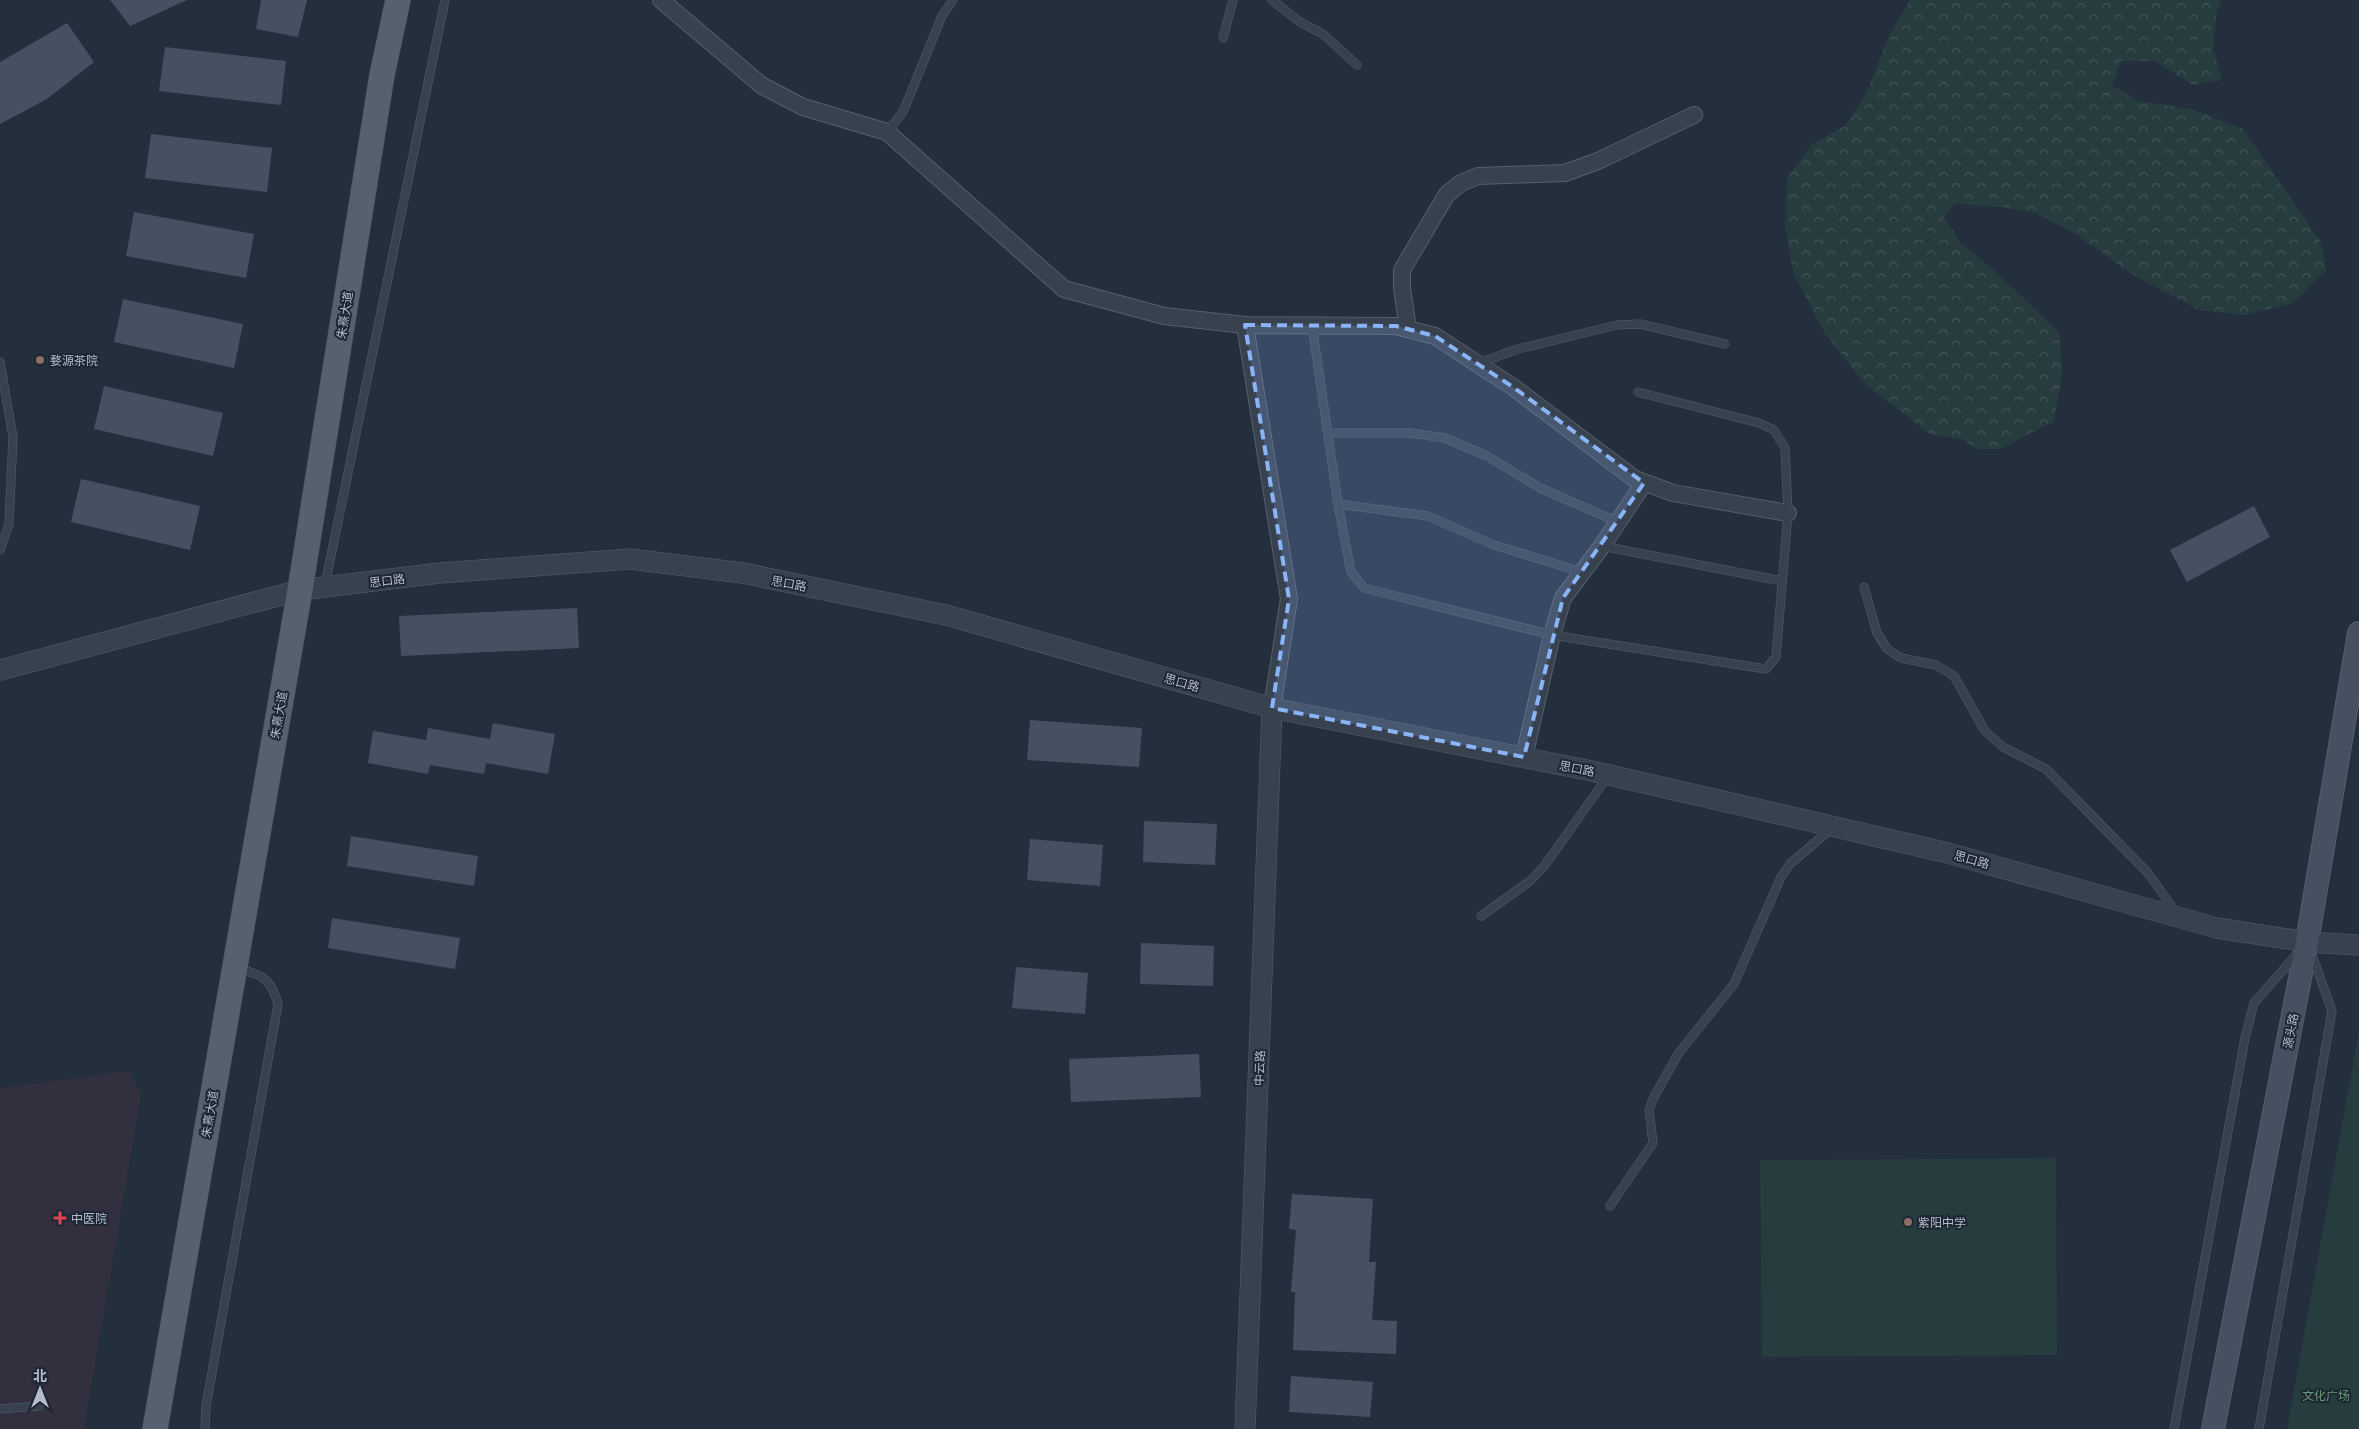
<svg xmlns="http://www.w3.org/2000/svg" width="2359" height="1429" font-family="Commissioner,'Noto Sans SC',sans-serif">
	<defs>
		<pattern id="forest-crowns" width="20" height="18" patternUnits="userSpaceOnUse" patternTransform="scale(1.25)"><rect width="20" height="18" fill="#263c3f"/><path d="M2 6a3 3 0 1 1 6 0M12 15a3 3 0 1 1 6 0" fill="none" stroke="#435659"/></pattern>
	</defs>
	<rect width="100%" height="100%" fill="#242f3e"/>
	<path fill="#32303f" d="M 129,1071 L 141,1095 L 84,1429 L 0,1429 L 0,1088 Z"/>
	<path fill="url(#forest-crowns)" d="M 1910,0 L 2221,0 L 2217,11 L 2213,48 L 2222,80 L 2193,85 L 2155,61 L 2121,61 L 2112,85 L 2138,101 L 2192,109 L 2243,129 L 2321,242 L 2326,270 L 2293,303 L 2244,315 L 2199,310 L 2135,276 L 2074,233 L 2036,213 L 2002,207 L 1955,204 L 1944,217 L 1960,242 L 1998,274 L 2059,332 L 2062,376 L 2054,421 L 2000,449 L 1977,449 L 1962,439 L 1930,434 L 1867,386 L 1825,334 L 1793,272 L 1785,227 L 1787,179 L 1811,145 L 1845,126 L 1867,92 L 1889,35 Z"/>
	<path fill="#263c3f" d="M 2359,1030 L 2359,1429 L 2287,1429 Z
		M 2056,1158 L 2057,1355 L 1762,1357 L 1760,1160 Z"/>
	<path fill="#455162" d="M 110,0 L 187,0 L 130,26 Z
		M 261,0 L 307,0 L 298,37 L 256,29 Z
		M 67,23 L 94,62 L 47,99 L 0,124 L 0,62 Z
		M 165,47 L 286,61 L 281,105 L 159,91 Z
		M 151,134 L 272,148 L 267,192 L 145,178 Z
		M 134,212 L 254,234 L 246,278 L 126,256 Z
		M 123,299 L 243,324 L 234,368 L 114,342 Z
		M 104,386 L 223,413 L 213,456 L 94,429 Z
		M 81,479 L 200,506 L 190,550 L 71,522 Z
		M 2254,506 L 2270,537 L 2187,582 L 2170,550 Z
		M 577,608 L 579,648 L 401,656 L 399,616 Z
		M 1030,720 L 1142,728 L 1139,767 L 1027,760 Z
		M 493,723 L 555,734 L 548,774 L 486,763 L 484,774 L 430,765 L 428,774 L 368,763 L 373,731 L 426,740 L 428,728 L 490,739 Z
		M 1144,821 L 1217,824 L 1215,865 L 1143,862 Z
		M 351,836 L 478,856 L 474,886 L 347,866 Z
		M 1030,839 L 1103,845 L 1100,886 L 1027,880 Z
		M 332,918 L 460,938 L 455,969 L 328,948 Z
		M 1141,943 L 1214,946 L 1213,986 L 1140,984 Z
		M 1016,967 L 1088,973 L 1085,1014 L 1012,1008 Z
		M 1199,1054 L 1201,1097 L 1071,1102 L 1069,1059 Z
		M 1292,1194 L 1373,1199 L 1369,1262 L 1376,1262 L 1372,1320 L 1397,1321 L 1396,1354 L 1293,1350 L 1295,1292 L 1291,1292 L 1296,1230 L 1289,1229 Z
		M 1291,1376 L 1373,1382 L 1370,1417 L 1289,1412 Z"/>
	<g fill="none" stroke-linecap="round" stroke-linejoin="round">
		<g stroke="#565f6c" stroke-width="9">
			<path id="service" d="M 1272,0 L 1300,22 L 1323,34 L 1357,65
				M 1223,38 L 1233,0
				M 887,132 L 903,112 L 942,16 L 953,0
				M 1312,325 L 1338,504 L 1351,572 L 1364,588 L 1552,635 L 1766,669 L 1776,657 L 1788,513 L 1785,448 L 1774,430 L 1759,423 L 1638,392
				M 0,362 L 13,437 L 9,524 L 0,550
				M 1479,363 L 1518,349 L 1617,325 L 1640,324 L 1725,344
				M 1329,433 L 1411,433 L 1445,438 L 1487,456 L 1540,488 L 1618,522
				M 1338,504 L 1428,516 L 1494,545 L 1582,572
				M 1602,546 L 1782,581
				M 325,585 L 445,0
				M 1864,587 L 1877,633 L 1887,649 L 1901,658 L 1936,665 L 1954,676 L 1985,731 L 2003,747 L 2046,769 L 2148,873 L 2175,911
				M 1481,916 L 1530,881 L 1545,865 L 1608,776
				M 1610,1206 L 1653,1143 L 1649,1110 L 1653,1099 L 1678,1054 L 1734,984 L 1781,877 L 1790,864 L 1832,828
				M 0,1409 L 39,1406
				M 205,1429 L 206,1406 L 278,1004 C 271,980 264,975 239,969
				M 2174,1429 L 2245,1038 L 2254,1003 L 2298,953
				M 2259,1429 L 2332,1011 L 2312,955"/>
		</g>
		<g stroke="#565f6c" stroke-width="18">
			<path id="minor" d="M 661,0 L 761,85 L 803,107 L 887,132 L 1064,289 L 1164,316 L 1245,325 L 1289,599 L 1272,708
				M 1245,325 L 1396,326 L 1435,336 L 1513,387 L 1635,479 L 1673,493 L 1788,513
				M 1408,329 L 1402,288 L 1402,270 L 1447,194 L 1461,183 L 1478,176 L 1565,173 L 1598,161 L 1694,115
				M 1524,757 L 1552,635 L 1563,598 L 1602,546 L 1644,483"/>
		</g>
		<g stroke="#565f6c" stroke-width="21">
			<path id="tertiary" d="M 0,670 L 300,590 L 440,573 L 630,559 L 743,573 L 946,615 L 1272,708 L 1592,771 L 1948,853 L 2217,928 L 2307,942 L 2359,945
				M 1245,1429 L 1272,708"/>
		</g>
		<g stroke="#565f6c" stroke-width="24">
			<path id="secondary" d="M 2213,1429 L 2307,942 L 2359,633"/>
		</g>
		<g stroke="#414a57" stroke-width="26">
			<path id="primary" d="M 155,1429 L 300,590 L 382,75 L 398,0"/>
		</g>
		<use href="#service" stroke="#38414e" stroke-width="8"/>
		<use href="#minor" stroke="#38414e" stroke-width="16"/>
		<use href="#tertiary" stroke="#38414e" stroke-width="20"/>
		<use href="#secondary" stroke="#465061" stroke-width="22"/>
		<use href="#primary" stroke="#56606e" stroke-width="25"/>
	</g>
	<path fill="#8ab4f8" fill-opacity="0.2" stroke="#8ab4f8" stroke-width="4" stroke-dasharray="10 6" stroke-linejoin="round" d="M 1245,325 L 1396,326 L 1435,336 L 1513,387 L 1644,483 L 1563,598 L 1524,757 L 1272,708 L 1289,599 Z"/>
	<g fill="#8d6e63" stroke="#1d2633" stroke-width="2">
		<circle cx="40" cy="360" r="5"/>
		<circle cx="1908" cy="1222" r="5"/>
	</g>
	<path fill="#e0444e" stroke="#1d2633" stroke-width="2" d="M57.5 1210.5h5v5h5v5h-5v5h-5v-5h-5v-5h5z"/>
	<g text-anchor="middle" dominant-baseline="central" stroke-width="4" stroke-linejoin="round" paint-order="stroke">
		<g font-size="12" fill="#b4bcc9" stroke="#1d2633">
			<text transform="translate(344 315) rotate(-81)">朱熹大道</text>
			<text transform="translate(387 580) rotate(-7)">思口路</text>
			<text transform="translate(789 583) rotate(11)">思口路</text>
			<text transform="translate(1182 682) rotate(16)">思口路</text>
			<text transform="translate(278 715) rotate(-80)">朱熹大道</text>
			<text transform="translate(1577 768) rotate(11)">思口路</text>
			<text transform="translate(1972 859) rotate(16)">思口路</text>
			<text transform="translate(2290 1031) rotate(-79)">源头路</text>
			<text transform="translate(1259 1068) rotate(-88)">中云路</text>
			<text transform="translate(209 1114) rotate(-80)">朱熹大道</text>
		</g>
		<g font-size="12" fill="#b4bcc9" stroke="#1d2633" text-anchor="start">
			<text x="50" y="360">婺源茶院</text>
			<text x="71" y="1218">中医院</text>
			<text x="1918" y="1222">紫阳中学</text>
		</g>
		<g font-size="12" fill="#6b9a76" stroke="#1d2633">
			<text x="2326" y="1395">文化广场</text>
		</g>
	</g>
	<g transform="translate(40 1389)" stroke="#1d2633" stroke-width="4" paint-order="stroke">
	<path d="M0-4L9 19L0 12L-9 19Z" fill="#b4bcc9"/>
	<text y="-8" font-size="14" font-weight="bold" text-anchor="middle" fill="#b4bcc9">北</text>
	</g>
</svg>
